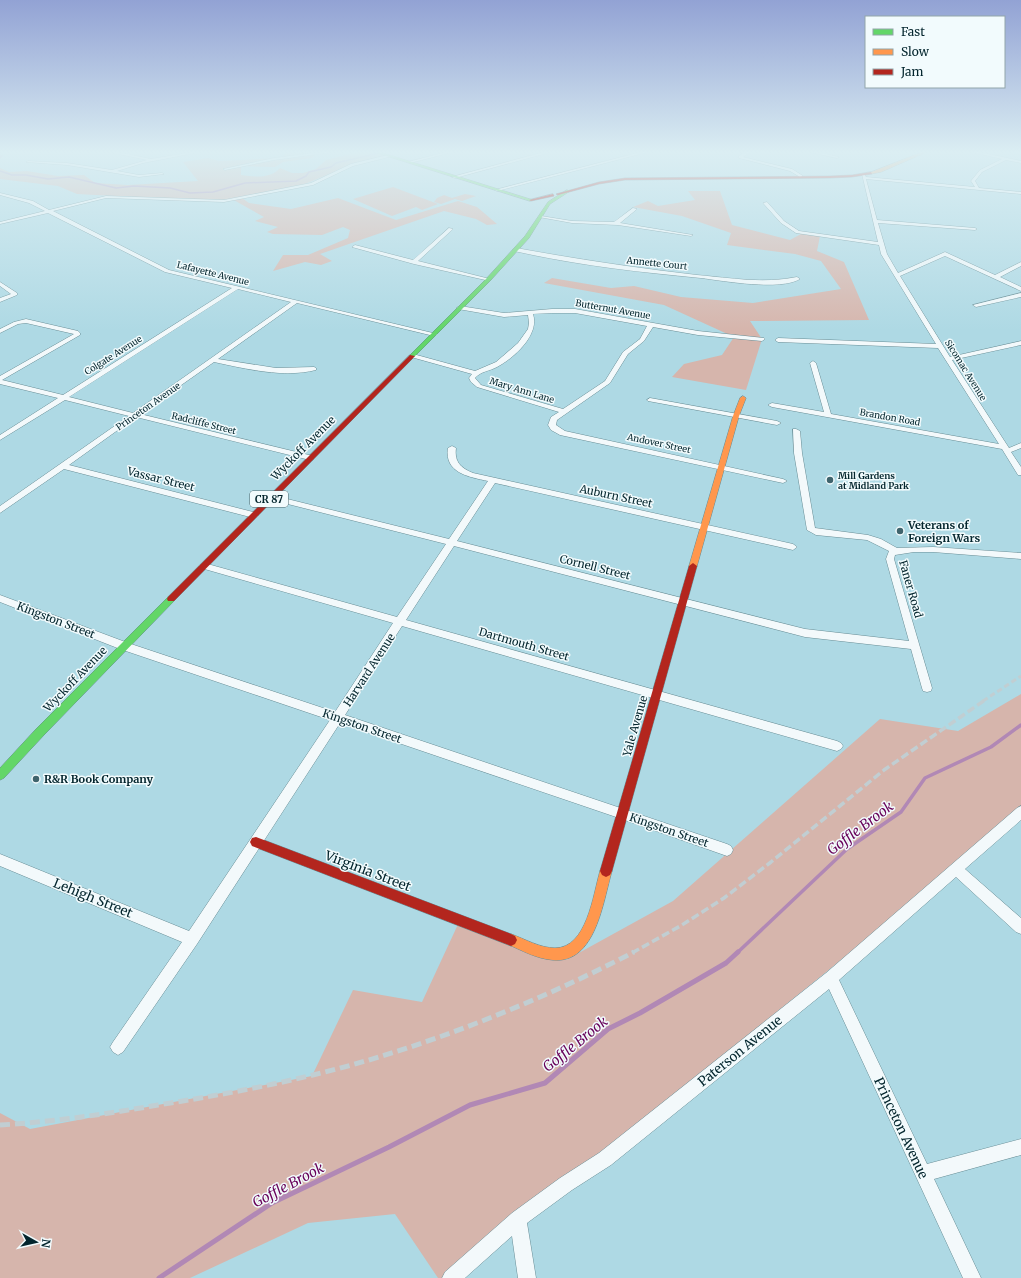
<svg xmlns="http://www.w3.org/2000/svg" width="1021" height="1278" font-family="Merriweather,serif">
	<rect width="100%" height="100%" fill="#aed9e4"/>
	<path fill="#d6b5ac" d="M 284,152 L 301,153 L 318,152 L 312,158 L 283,162 L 275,167 L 241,166 L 241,175 C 255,177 270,179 280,168 L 292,173 L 303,173 L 316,169 L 326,160 L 357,152 L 375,152 L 387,156 L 349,166 L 300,186 L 242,198 L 249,203 L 291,209 L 338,198 L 396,220 L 458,201 L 477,207 L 497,224 L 487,225 L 476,219 L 444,211 L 320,254 L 332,261 L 321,265 L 305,262 L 273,271 L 283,255 L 308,255 L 348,238 L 350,230 L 343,227 L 322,235 L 273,234 L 267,232 L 278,227 L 255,221 L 264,217 L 232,199 L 211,201 L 77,194 L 58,186 L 0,179 L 0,168 L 9,172 L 27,171 L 58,176 L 84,175 L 95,183 L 128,185 L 198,181 L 183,162 L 208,158 L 219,161 L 279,158 L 285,155 Z
		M 393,187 L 438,204 L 422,210 L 416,207 L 392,216 L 353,199 Z
		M 688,191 L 720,191 L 732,225 L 790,240 L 801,234 L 820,236 L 817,251 L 844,262 L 869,320 L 750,321 L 762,339 L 746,390 L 672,377 L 684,364 L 722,355 L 734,337 L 664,305 L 544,283 L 552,278 L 611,288 L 634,286 L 681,297 L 753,303 L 841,289 L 821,261 L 795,254 L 727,245 L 731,233 L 682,216 L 633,207 L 648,201 L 658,206 L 695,200 Z
		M 465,194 L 476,196 L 462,201 L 455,199 L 441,204 L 434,202 L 437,198 L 444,195 L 452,198 Z
		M 1021,694 L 1021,814 L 449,1278 L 438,1278 L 395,1214 L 308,1223 L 190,1278 L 0,1278 L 0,1113 L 30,1129 L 312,1076 L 353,990 L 422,1002 L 460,920 L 566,960 L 673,901 L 880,719 L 958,731 Z"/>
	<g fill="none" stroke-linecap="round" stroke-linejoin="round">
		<path stroke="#b188b5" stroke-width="1.5" d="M 0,156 L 2,156 L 0,158
			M 0,171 L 12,175 L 26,175 L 48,179 L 69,177 L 116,188 L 134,186 L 170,188 L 190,193 L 213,192 L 245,183 L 296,181 L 306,176 L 309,172 L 331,167 L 336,163 L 383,152"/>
		<path stroke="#b188b5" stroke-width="3.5" d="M 737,953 L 847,849 L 901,812 L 925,778 L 991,747 L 1021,725"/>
		<path stroke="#b188b5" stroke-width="5" d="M 159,1278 L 272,1203 L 389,1147 L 470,1105 L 545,1083 L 608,1029 L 640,1013 L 726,963 L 738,952"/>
		<g stroke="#688d95" stroke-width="1">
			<path id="street" d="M 109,152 L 118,152 L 151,159 L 192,152 L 195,153 L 143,163 L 117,171 L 139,175 L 162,173 L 164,174 L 139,177 L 67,165 L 26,162 L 28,161 L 67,163 L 112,170 L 147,160 Z
				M 321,152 L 333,152 L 274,160 L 225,170 L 223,169 L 274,158 Z
				M 446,152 L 453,152 L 410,163 L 408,162 Z
				M 544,152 L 551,152 L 455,178 L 452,177 Z
				M 641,152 L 648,152 L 497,191 L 495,190 Z
				M 745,152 L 750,152 L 743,157 L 792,169 L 803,176 L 800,177 L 790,171 L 739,158 L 739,156 Z
				M 809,152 L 817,152 L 839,157 L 837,158 Z
				M 971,152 L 979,152 L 1021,161 L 1021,163 L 1006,160 L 982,172 L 975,181 L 979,188 L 1021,192 L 1021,194 L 866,179 L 877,220 L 975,228 L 977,229 L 975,230 L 878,223 L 887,254 L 898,273 L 945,252 L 995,275 L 1021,262 L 1021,266 L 1000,277 L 1021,287 L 1021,291 L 945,256 L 900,276 L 950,357 L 1021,341 L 1021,345 L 952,360 L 1009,448 L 1021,443 L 1021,448 L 1011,452 L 1021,467 L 1021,475 L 1018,475 L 1002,449 L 772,407 L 768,405 L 772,403 L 824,412 L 810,363 L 813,361 L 816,363 L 831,414 L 999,444 L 938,348 L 778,342 L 775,340 L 778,338 L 936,344 L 881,254 L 879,245 L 796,233 L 781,223 L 763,203 L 767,202 L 784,221 L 799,231 L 878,242 L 862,174 L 864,174 L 866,177 L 975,187 L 971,181 L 980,170 L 1002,159 Z
				M 388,155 L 389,157 L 353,166 L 313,185 L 224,202 L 106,198 L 53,211 L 169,270 L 437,334 L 434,336 L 297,303 L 218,359 L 276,368 L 314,367 L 316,368 L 316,370 C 283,378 247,369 214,362 L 140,414 L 313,456 L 313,460 L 310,460 L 136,417 L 69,465 L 257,513 L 258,515 L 257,517 L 254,518 L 64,469 L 0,513 L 0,506 L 129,416 L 65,400 L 0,440 L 0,435 L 58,398 L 0,384 L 0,376 L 74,334 L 26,323 L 18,324 L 0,333 L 0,329 L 14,322 L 26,319 L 78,331 L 80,333 L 80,335 L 2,380 L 63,395 L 232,288 L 165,272 L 48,213 L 0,224 L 0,222 L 45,211 L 29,203 L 0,195 L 0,193 L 33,201 L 49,210 L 106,196 L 224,200 L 311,183 L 351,164 ZM 238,289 L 291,302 L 133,413 L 69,397 Z
				M 633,208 L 637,209 L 620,223 L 693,235 L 691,236 L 618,225 L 572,223 L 539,217 L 541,216 L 572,221 L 614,222 Z
				M 449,228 L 453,229 L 418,261 L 490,279 L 490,281 L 414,264 L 352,247 L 355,245 L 413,260 Z
				M 516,248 C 576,259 636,268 697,275 C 732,278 762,284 797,277 L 800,279 C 780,291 724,281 701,278 C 638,272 576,265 514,251 L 513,250 Z
				M 0,282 L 17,293 L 17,295 L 0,302 L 0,298 L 11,294 L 0,286 Z
				M 1021,293 L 1021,297 L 976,307 L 973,305 Z
				M 460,306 L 504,313 L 552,309 L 575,309 L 698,331 L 764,338 L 765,339 L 762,341 L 698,335 L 653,327 L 644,341 L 628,354 L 610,383 L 557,420 L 556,425 L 565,431 L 783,479 L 787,481 L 783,483 L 560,435 L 551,430 L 548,425 L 551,417 L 559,412 L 477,387 L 471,382 L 469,378 L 472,374 L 411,357 L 410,356 L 413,354 L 475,371 L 496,362 L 518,343 L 528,329 L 529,323 L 528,315 L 504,317 L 458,309 L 457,308 ZM 552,313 L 575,313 L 647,326 L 640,339 L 623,352 L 605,381 L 563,409 L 481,385 L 475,378 C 481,371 490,371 497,367 C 514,358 540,335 533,314 Z
				M 650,398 L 777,421 L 781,423 L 777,425 L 648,401 L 647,400 Z
				M 793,429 L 796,429 L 800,431 L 802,453 L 815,528 L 868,535 L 881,539 L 897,548 L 933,547 L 1021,553 L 1021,559 L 933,552 L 914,552 L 895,555 L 894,559 L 932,688 L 931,691 L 927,692 L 923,691 L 922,688 L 911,649 L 805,637 L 454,546 L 406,620 L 837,741 L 841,743 L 843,746 L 841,749 L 837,751 L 402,626 L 345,715 L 727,844 L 731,846 L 733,850 L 731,854 L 727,856 L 622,819 L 340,723 L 197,944 L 123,1052 L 118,1055 L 113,1052 L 110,1047 L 113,1042 L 182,942 L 0,866 L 0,854 L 189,931 L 330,720 L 120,649 L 0,602 L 0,595 L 128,643 L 335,712 L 393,623 L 201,568 L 199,566 L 204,563 L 397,617 L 446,544 L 268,499 L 267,497 L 271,495 L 449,539 L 488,481 C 469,477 444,473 448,448 L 452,446 L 456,448 C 454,462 461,468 473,473 L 793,544 L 797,547 L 793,550 L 495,483 L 457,541 L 805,629 L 909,641 L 886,559 L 889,551 L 867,540 L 816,535 L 807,530 L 794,453 Z
				M 1021,806 L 1021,820 L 965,869 L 1021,918 L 1021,934 L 1016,932 L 956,877 L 839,980 L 927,1164 L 1021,1139 L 1021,1155 L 934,1179 L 981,1278 L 963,1278 L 829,989 L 611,1165 L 572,1190 L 527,1223 L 536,1278 L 518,1278 L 512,1236 L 465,1278 L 442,1278 L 445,1272 L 512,1213 L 560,1178 L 599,1153 L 826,973 L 1017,808 Z"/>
		</g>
		<g stroke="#688d95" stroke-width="1">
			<path id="fast" d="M 374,152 L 380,152 L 533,200 L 530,201 Z
				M 567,190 L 570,191 L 550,204 L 529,238 L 490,281 L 414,357 L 410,357 L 410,355 L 486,279 L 525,236 L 548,202 Z
				M 171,596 L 175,599 L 174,601 L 44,735 L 4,778 L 0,780 L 0,768 L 36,729 L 168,597 Z"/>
		</g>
		<g stroke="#688d95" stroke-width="1">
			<path id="slow" d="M 922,152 L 927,152 L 881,172 L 871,174 L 869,173 Z
				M 743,396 L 746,398 L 739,416 L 697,566 L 696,568 L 690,568 L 689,566 L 733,416 L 740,398 Z
				M 606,865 L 610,867 L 612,871 C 603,901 596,964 553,960 C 537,959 521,950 507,944 L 505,940 L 507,936 L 511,934 C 525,939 540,948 555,948 C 587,948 593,895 600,871 L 602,867 Z"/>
		</g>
		<g stroke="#688d95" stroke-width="1">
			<path id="jam" d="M 871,172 L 872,174 L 852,177 L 830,178 L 625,180 L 599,184 L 558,195 L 556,194 L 599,182 L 625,178 L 830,176 L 852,175 Z
				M 553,194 L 554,196 L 531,201 L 529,200 Z
				M 410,355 L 415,356 L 174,601 L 168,601 L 167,599 L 168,597 Z
				M 693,563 L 697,566 L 612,871 L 610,875 L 606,877 L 602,875 L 600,871 L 689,566 Z
				M 256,837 L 511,934 L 515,936 L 517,940 L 515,944 L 511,946 L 252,846 L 250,842 L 252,838 Z"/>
		</g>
		<use href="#street" fill="#f3f9fb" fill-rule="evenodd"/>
		<use href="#fast" fill="#63d668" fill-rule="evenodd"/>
		<use href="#slow" fill="#ff974d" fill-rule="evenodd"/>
		<use href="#jam" fill="#b3261e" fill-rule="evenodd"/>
		<path stroke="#c1ced2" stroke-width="3" stroke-dasharray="5.5 3" stroke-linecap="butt" d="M 983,701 L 1021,676"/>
		<path stroke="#c1ced2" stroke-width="3.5" stroke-dasharray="8 3.5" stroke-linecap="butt" d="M 632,953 L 682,925 L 724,898 L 771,862 L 884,770 L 985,700"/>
		<path stroke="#c1ced2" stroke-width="5" stroke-dasharray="10 5" stroke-linecap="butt" d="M 0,1125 C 53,1122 106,1114 158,1105 C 233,1093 307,1079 379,1057 C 467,1030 553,994 634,952"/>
	</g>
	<linearGradient id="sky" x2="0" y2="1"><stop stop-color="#92a2d4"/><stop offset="0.46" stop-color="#dbeef3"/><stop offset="1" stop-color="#dbeef3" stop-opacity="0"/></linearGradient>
	<rect width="1021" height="331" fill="url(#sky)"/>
	<g fill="#3f646d" stroke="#f2fbfd" stroke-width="1.5">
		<circle cx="830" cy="480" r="4"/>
		<circle cx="900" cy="531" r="4"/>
		<circle cx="36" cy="779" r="4"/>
	</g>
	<g text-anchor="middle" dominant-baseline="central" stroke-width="3" stroke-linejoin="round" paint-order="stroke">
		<g font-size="9" fill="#03252d" stroke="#f2fbfd">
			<text transform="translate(657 263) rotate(6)">Annette Court</text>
			<text transform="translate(213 273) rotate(14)">Lafayette Avenue</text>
			<text transform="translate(613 309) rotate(10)">Butternut Avenue</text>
			<text transform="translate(113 355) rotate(-32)">Colgate Avenue</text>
			<text transform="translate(966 370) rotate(58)">Sicomac Avenue</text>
			<text transform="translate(522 390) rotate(17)">Mary Ann Lane</text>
			<text transform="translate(148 406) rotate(-35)">Princeton Avenue</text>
			<text transform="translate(890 417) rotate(10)">Brandon Road</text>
			<text transform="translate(204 423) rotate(14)">Radcliffe Street</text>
			<text transform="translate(659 443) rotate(12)">Andover Street</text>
		</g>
		<g font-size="9" font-weight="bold" fill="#03252d" stroke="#f2fbfd" text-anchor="start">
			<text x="838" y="475">Mill Gardens<tspan x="838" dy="10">at Midland Park</tspan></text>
		</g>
		<rect fill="#f2fbfd" stroke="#4b656b" stroke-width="1" x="250" y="491" width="38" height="16" rx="3"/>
		<g font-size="10" font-weight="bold" fill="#03252d">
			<text x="269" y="499">CR 87</text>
		</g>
		<g font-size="11" fill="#03252d" stroke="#f2fbfd">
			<text transform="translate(303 448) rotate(-45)">Wyckoff Avenue</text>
			<text transform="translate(161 479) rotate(14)">Vassar Street</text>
			<text transform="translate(616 496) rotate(12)">Auburn Street</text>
			<text transform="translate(595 567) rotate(14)">Cornell Street</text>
			<text transform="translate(911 589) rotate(74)">Faner Road</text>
			<text transform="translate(56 620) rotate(21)">Kingston Street</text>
			<text transform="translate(524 644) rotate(16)">Dartmouth Street</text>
			<text transform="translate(369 670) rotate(-57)">Harvard Avenue</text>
			<text transform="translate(75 679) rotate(-46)">Wyckoff Avenue</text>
			<text transform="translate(362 726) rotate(19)">Kingston Street</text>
			<text transform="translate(635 726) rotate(-74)">Yale Avenue</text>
			<text transform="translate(669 830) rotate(19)">Kingston Street</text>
		</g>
		<g font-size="11" font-weight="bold" fill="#03252d" stroke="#f2fbfd" text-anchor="start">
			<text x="908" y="525">Veterans of<tspan x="908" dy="13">Foreign Wars</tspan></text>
			<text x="44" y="779">R&amp;R Book Company</text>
		</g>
		<g font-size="13" fill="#03252d" stroke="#f2fbfd">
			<text transform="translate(368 871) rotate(21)">Virginia Street</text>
			<text transform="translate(93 898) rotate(22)">Lehigh Street</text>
			<text transform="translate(740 1051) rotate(-39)">Paterson Avenue</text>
			<text transform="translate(901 1128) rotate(65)">Princeton Avenue</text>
		</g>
		<g font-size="14" font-style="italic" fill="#670159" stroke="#f2fbfd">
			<text transform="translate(860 828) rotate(-37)">Goffle Brook</text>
			<text transform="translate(575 1044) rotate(-39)">Goffle Brook</text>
			<text transform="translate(288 1185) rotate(-28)">Goffle Brook</text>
		</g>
	</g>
	<rect x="865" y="16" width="140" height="72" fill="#f2fbfd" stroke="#92a5aa"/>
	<rect x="873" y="29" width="20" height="6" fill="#63d668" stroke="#92a5aa"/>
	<text x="901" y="36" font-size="12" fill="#03252d">Fast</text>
	<rect x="873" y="49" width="20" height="6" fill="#ff974d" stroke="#92a5aa"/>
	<text x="901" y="56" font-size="12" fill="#03252d">Slow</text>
	<rect x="873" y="69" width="20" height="6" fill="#b3261e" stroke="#92a5aa"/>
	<text x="901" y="76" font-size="12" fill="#03252d">Jam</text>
	<g transform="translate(36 1242) rotate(98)" stroke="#f2fbfd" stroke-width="3" paint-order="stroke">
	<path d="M0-3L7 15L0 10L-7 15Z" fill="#03252d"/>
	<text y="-6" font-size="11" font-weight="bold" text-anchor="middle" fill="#03252d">N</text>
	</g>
</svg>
